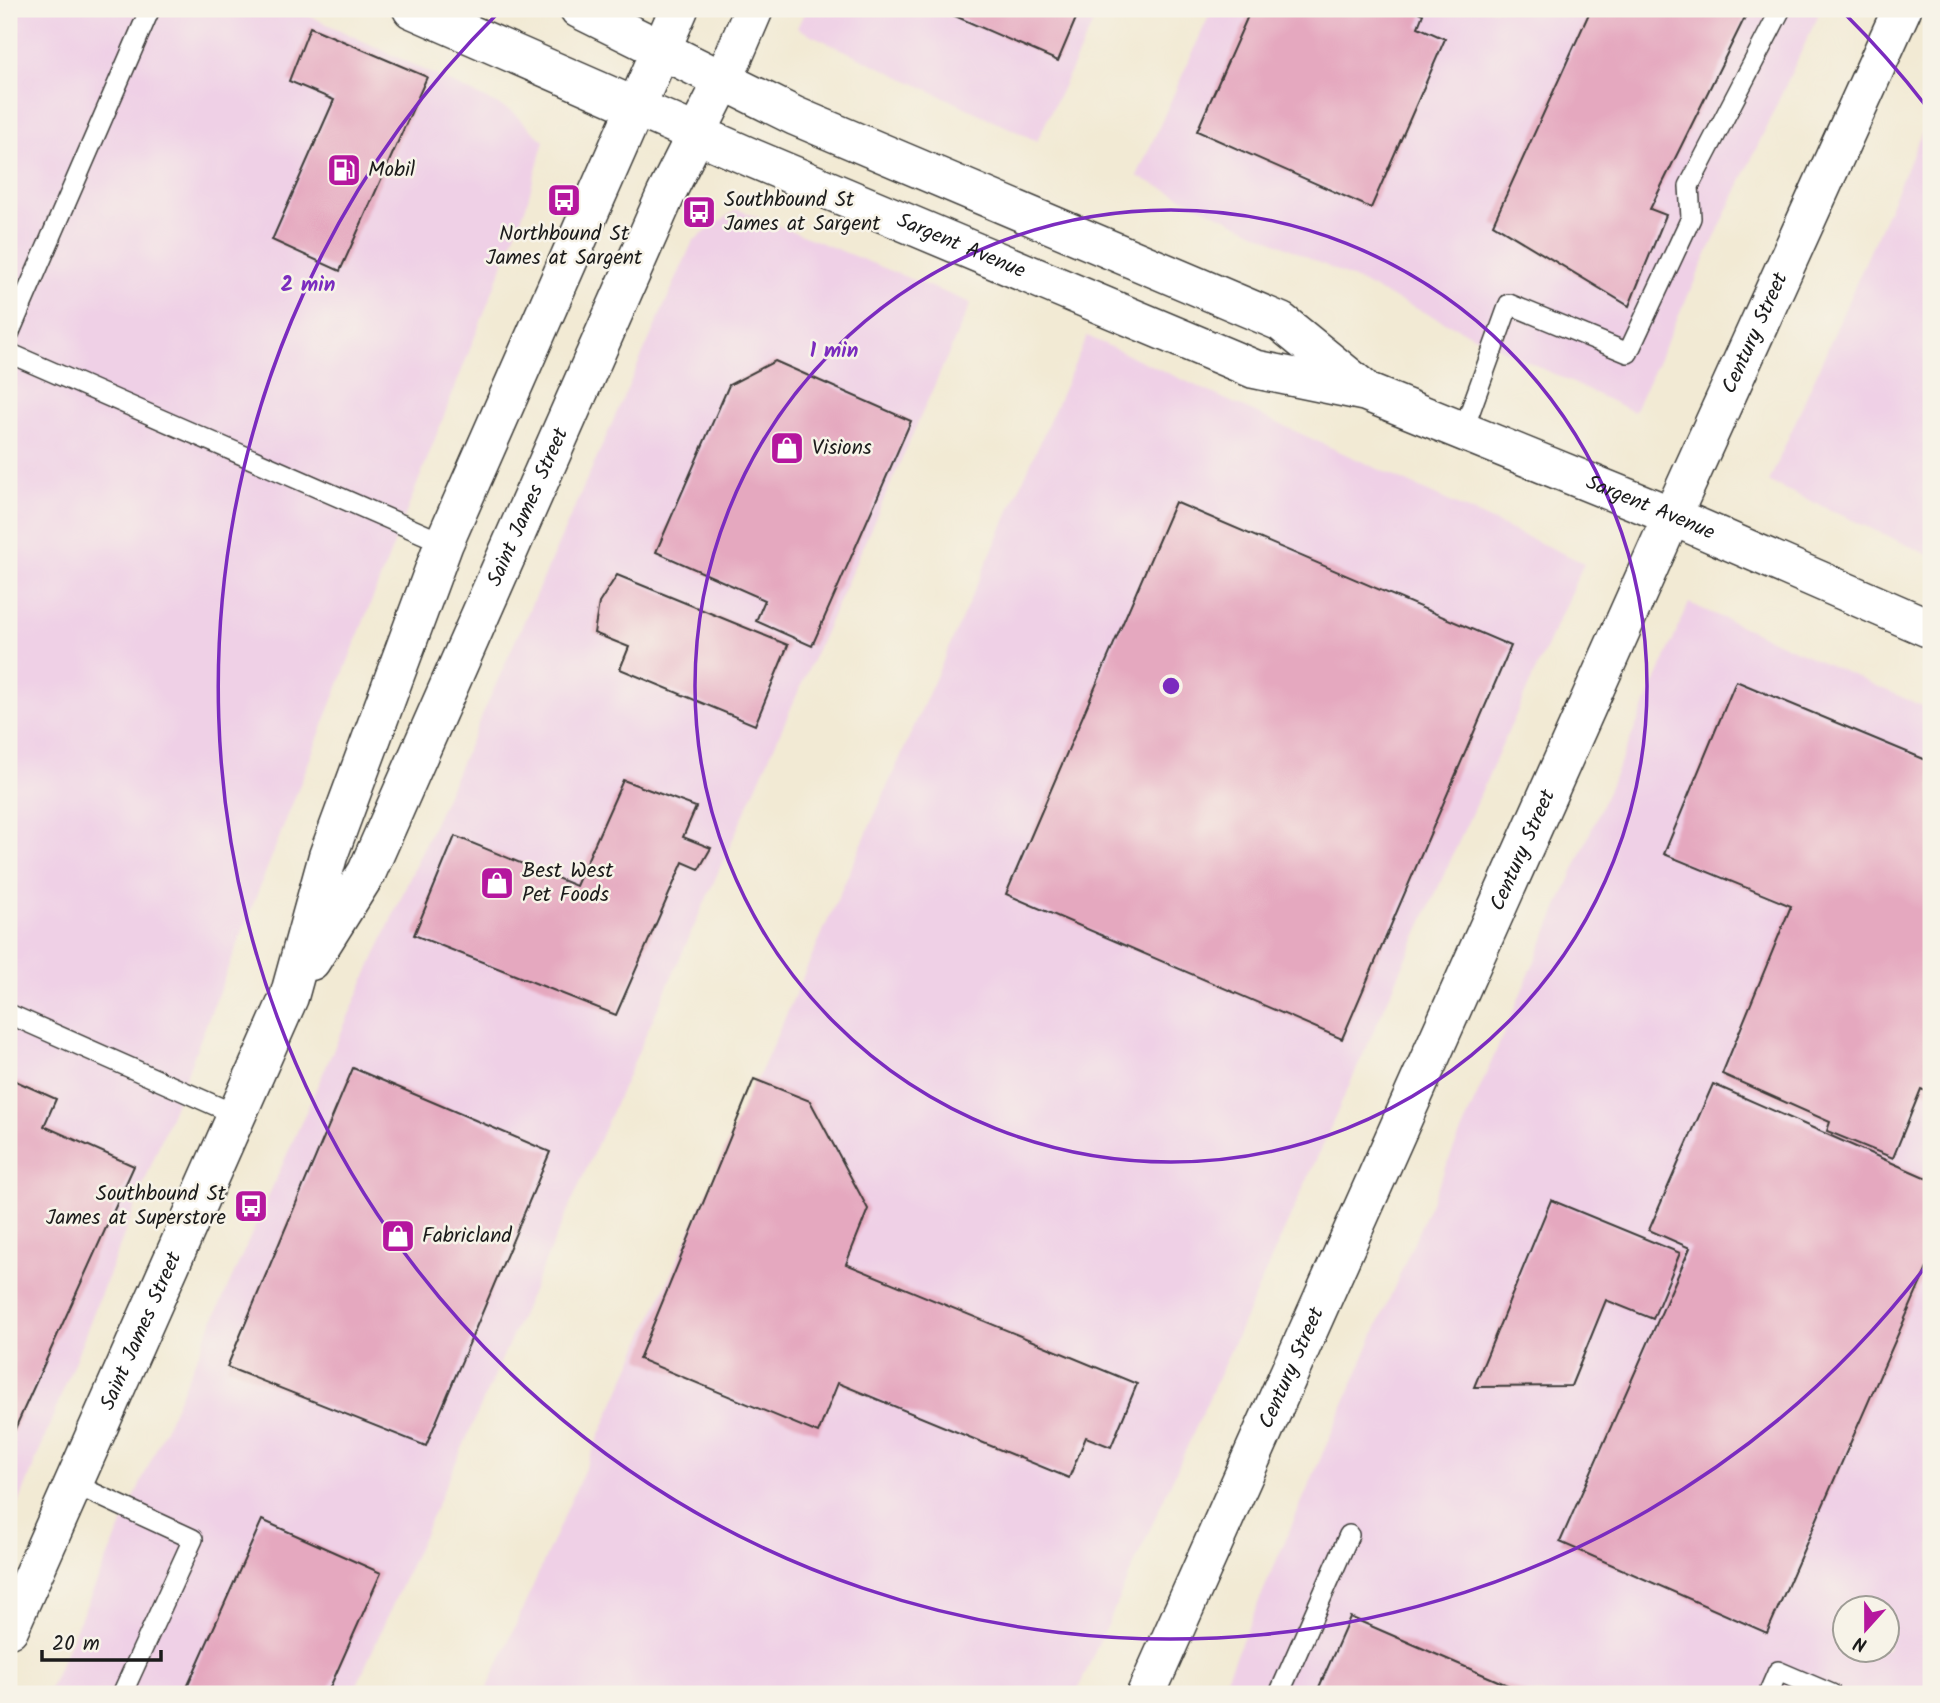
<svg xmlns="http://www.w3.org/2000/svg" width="1940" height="1703" font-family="Kalam,sans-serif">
	<rect width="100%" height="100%" fill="#f7f3e8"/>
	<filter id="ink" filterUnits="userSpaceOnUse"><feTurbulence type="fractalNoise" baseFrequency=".0143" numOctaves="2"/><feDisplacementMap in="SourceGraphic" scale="14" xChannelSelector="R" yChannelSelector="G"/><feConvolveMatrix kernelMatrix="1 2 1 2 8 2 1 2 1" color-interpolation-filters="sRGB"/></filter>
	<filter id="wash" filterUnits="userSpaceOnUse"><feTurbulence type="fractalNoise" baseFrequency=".00686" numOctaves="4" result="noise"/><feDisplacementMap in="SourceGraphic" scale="28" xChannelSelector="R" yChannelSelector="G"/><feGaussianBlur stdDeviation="1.57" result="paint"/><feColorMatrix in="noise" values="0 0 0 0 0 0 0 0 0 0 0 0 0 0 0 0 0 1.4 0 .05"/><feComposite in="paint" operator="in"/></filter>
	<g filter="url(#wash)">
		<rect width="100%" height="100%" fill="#f2ead4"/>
		<path fill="#efd0e6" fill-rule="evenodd" d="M 9,9 L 295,9 L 511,111 L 544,141 L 526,206 L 9,1529 Z
			M 806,9 L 1100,9 L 1037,141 L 797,28 Z
			M 1212,9 L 1821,9 L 1634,412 L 1137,176 Z
			M 1931,112 L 1931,556 L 1769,482 Z
			M 737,209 L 971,303 L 353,1694 L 47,1694 L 693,241 Z
			M 1087,336 L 1584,563 L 1076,1694 L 485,1694 Z
			M 1689,603 L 1931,710 L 1931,1694 L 1219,1694 ZM 1846,1608 L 1888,1608 L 1888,1650 L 1846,1650 Z"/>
		<g id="blocks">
			<path fill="#e5a8bf" d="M 939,9 L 1080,9 L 1058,61 Z
				M 1251,9 L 1412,9 L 1423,14 L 1418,27 L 1445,39 L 1371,208 L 1197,131 Z
				M 1591,9 L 1749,9 L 1650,209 L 1666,215 L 1629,306 L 1493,224 Z
				M 310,27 L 427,77 L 340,271 L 272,240 L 334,100 L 289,81 Z
				M 775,361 L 911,421 L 812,646 L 756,621 L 765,600 L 656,552 L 729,385 Z
				M 1175,502 L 1511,646 L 1342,1039 L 1006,894 Z
				M 617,575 L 788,645 L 755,725 L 620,669 L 629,647 L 594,633 L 599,603 Z
				M 1736,681 L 1931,762 L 1931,1093 L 1921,1089 L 1893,1158 L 1827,1131 L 1830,1122 L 1722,1074 L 1791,906 L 1664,854 Z
				M 623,780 L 696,807 L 683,837 L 711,848 L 699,869 L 683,862 L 616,1015 L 414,935 L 455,836 L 576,886 Z
				M 353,1068 L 550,1152 L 426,1446 L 227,1367 Z
				M 9,1078 L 56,1099 L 44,1126 L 134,1166 L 9,1442 Z
				M 754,1079 L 810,1101 L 868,1209 L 846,1264 L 1137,1384 L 1111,1447 L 1086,1437 L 1069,1478 L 838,1383 L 818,1433 L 639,1359 Z
				M 1713,1084 L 1931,1180 L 1931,1259 L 1767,1633 L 1560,1542 L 1690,1248 L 1649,1230 Z
				M 1551,1200 L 1680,1253 L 1653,1319 L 1606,1300 L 1571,1386 L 1474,1387 Z
				M 262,1520 L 381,1573 L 327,1694 L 184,1694 Z
				M 1350,1617 L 1528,1694 L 1316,1694 Z"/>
		</g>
	</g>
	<g filter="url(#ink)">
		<use href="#blocks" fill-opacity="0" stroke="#3c3b38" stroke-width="2"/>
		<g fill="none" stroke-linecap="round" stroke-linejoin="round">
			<g stroke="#3c3b38" stroke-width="22">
				<path id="lane" d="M 9,334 L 150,9
					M 9,353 L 444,543
					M 1463,431 L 1509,304 L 1628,353 L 1691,218 L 1689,186 L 1781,9
					M 9,1014 L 239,1116
					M 74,1484 L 193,1539 L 122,1694
					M 1279,1694 L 1349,1535
					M 1768,1694 L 1778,1671 L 1832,1694"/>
			</g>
			<g stroke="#3c3b38" stroke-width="41">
				<g id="secondary">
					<path id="s1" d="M 412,9 L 752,158 L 1254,369 L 1366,392 L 1672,516 L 1931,629"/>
					<path d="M 579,9 L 795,116 L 1281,322 L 1362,388"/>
					<path id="s2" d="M 311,961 L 367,872 L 666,194 L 724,79 L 754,9"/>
					<path id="s3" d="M 9,1629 L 289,997 L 328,856 L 444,543 L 679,9"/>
				</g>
			</g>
			<g stroke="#3c3b38" stroke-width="41">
				<g id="primary">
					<path id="s4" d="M 1146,1694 L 1672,516 L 1902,9"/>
				</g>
			</g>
			<use href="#lane" stroke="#fff" stroke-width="19"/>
			<use href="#secondary" stroke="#fff" stroke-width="38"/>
			<use href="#primary" stroke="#fff" stroke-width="38"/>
		</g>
	</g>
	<g fill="none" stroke="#7b2cbf" stroke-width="3.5">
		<circle cx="1171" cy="686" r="476"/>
		<path d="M1926 1266A952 952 0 1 1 498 13M1844 13A952 952 0 0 1 1926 106"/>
	</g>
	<defs>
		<g id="fuel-square" transform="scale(1.75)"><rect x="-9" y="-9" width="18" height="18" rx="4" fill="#b5179e" stroke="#f7f3e8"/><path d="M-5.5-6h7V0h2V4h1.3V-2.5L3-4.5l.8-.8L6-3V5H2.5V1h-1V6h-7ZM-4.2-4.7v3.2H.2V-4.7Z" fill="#fff"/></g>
		<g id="bus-square" transform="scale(1.75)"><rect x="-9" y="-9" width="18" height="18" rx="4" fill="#b5179e" stroke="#f7f3e8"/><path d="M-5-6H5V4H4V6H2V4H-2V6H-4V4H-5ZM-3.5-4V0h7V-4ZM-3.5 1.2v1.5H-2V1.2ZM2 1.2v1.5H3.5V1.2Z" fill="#fff"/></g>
		<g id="shop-square" transform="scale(1.75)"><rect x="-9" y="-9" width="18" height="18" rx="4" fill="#b5179e" stroke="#f7f3e8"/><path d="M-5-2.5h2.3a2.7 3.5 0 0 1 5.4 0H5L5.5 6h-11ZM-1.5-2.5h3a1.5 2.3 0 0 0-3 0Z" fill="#fff"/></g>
	</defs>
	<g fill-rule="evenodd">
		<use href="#fuel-square" x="344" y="170"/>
		<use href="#bus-square" x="564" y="200"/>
		<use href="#bus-square" x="699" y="212"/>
		<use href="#shop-square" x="787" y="448"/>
		<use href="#shop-square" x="497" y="883"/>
		<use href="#bus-square" x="251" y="1206"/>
		<use href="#shop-square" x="398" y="1236"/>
	</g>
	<g text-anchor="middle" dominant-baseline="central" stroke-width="5" stroke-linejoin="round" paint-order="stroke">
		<g font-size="21" fill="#1c1c1c" stroke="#f7f3e8" text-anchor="start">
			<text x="368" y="170">Mobil</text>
			<text x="724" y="200">Southbound St<tspan x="724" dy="24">James at Sargent</tspan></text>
			<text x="564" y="234" text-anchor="middle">Northbound St<tspan x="564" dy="24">James at Sargent</tspan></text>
			<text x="812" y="448">Visions</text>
			<text x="522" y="871">Best West<tspan x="522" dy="24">Pet Foods</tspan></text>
			<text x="226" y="1194" text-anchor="end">Southbound St<tspan x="226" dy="24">James at Superstore</tspan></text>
			<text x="422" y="1236">Fabricland</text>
		</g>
		<g font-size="21" fill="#1c1c1c" stroke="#f7f3e8">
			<text stroke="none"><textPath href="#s1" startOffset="598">Sargent Avenue</textPath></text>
			<text stroke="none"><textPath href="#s4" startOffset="1491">Century Street</textPath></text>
			<text stroke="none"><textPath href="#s2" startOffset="504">Saint James Street</textPath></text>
			<text stroke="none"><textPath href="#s1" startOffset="1337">Sargent Avenue</textPath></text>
			<text stroke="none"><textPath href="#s4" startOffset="924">Century Street</textPath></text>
			<text stroke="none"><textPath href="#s3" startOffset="326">Saint James Street</textPath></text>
			<text stroke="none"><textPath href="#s4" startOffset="357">Century Street</textPath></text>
		</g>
	</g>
	<circle cx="1171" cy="686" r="10" fill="#7b2cbf" stroke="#f7f3e8" stroke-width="3.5"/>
	<g font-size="21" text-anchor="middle" font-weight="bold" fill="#7b2cbf" stroke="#f7f3e8" stroke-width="5" stroke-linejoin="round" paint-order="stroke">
		<text x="308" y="291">2 min</text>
		<text x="834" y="357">1 min</text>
	</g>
	<rect width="1940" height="1703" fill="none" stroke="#f7f3e8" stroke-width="35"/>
	<g transform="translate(1866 1629) rotate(201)"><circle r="33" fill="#f7f3e8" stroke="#9f9d96" stroke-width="2"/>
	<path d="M0-5L12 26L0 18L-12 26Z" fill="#b5179e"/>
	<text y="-10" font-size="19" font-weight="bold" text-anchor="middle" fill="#1c1c1c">N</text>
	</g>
	<path d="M42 1650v10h119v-10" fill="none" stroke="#1c1c1c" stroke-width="3.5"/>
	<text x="52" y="1650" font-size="21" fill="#1c1c1c" stroke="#f7f3e8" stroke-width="5" paint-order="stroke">20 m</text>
</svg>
